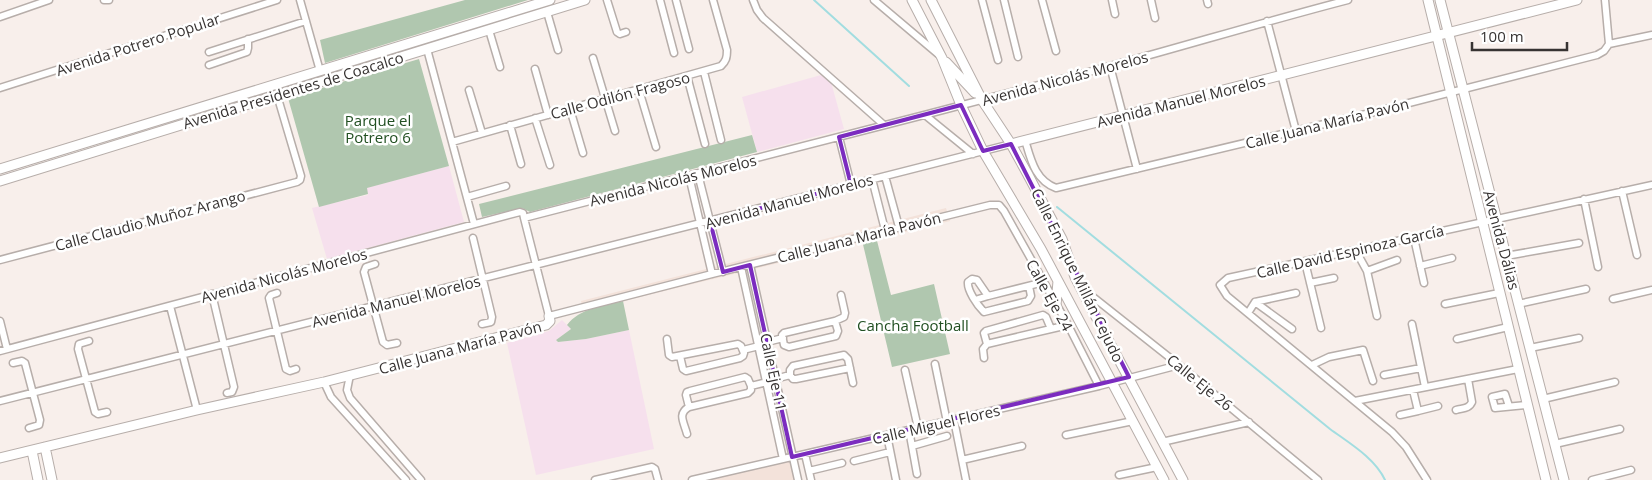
<svg xmlns="http://www.w3.org/2000/svg" width="1652" height="480" font-family="'Open Sans',sans-serif">
	<rect width="100%" height="100%" fill="#f8efeb"/>
	<path fill="#f3e2da" d="M 946,208 L 950,221 L 583,311 L 581,301 Z
		M 790,460 L 794,480 L 711,480 Z"/>
	<path fill="#f6e0ed" d="M 821,75 L 831,82 L 844,129 L 757,152 L 742,97 Z
		M 449,166 L 464,222 L 327,259 L 312,208 L 368,195 L 366,188 Z
		M 562,320 L 571,329 L 556,340 L 558,342 L 586,339 L 629,330 L 654,449 L 536,475 L 507,343 L 549,331 Z"/>
	<path fill="#b0c7af" d="M 465,0 L 528,0 L 325,63 L 320,40 Z
		M 419,59 L 449,166 L 367,188 L 368,194 L 319,207 L 288,98 Z
		M 752,135 L 757,152 L 530,212 L 522,208 L 482,217 L 479,204 Z
		M 875,233 L 891,295 L 934,284 L 950,354 L 892,367 L 861,236 Z
		M 623,301 L 629,330 L 586,339 L 558,342 L 556,340 L 571,329 L 567,325 C 580,308 603,306 623,301 Z"/>
	<g fill="none" stroke-linecap="round" stroke-linejoin="round">
		<path stroke="#a2dde0" stroke-width="2" d="M 814,0 L 909,86
			M 1057,207 L 1330,429 C 1349,443 1375,458 1385,480"/>
		<g stroke="#b7aeaa" stroke-width="9">
			<path id="street" d="M 104,0 L 109,0
				M 300,0 L 320,71
				M 607,0 L 617,32 L 620,34 L 626,32
				M 660,0 L 674,53
				M 676,0 L 689,49
				M 753,0 L 757,10 L 763,18 L 884,125
				M 874,0 L 938,54
				M 982,0 L 998,60
				M 1004,0 L 1018,57
				M 1042,0 L 1056,51
				M 1112,0 L 1115,14
				M 1151,0 L 1155,18
				M 1207,0 L 1208,4
				M 547,12 L 558,50
				M 0,17 L 49,0
				M 1267,21 L 1296,131
				M 489,30 L 500,67
				M 1609,44 L 1652,35
				M 427,49 L 474,224
				M 209,52 L 306,21
				M 593,58 L 615,131
				M 209,65 L 247,52 L 248,48 L 248,39
				M 1110,66 L 1137,169
				M 535,69 L 548,115
				M 704,72 L 721,140
				M 687,76 L 705,144
				M 0,88 L 277,0
				M 469,90 L 482,133
				M 639,90 L 656,147
				M 570,109 L 583,153
				M 925,115 L 973,154
				M 535,118 L 550,165
				M 510,125 L 521,164
				M 839,137 L 851,185
				M 1025,140 C 1031,160 1035,180 1056,188 L 1362,115 L 1597,55 L 1604,51 L 1609,44 L 1605,0
				M 452,142 L 721,66 C 726,61 727,58 727,50 L 713,0
				M 698,174 L 723,272
				M 689,176 L 712,274
				M 885,176 L 899,227
				M 872,179 L 885,230
				M 1622,191 L 1637,255
				M 467,197 L 506,186
				M 1584,199 L 1598,267
				M 524,218 C 714,169 903,121 1092,71 C 1178,48 1263,22 1348,0
				M 473,238 L 492,317 L 491,322 L 482,324
				M 1414,238 L 1424,283
				M 1356,251 L 1367,271 L 1377,316
				M 1506,256 L 1579,243
				M 0,260 L 297,182 L 300,180 L 301,176 L 277,95
				M 1305,262 L 1321,328
				M 375,264 L 366,267 L 364,272 L 383,342 L 387,345 L 397,343
				M 750,265 L 798,480
				M 1420,266 L 1452,258
				M 741,267 L 783,459
				M 1367,271 L 1397,260
				M 1310,283 L 1334,278
				M 1083,289 L 1179,365 L 1318,480
				M 277,293 L 271,295 L 269,298 L 286,369 L 290,371 L 296,369
				M 212,294 L 234,387 L 232,392 L 227,393
				M 988,296 L 1044,282
				M 1613,299 L 1652,290
				M 975,300 L 988,296 L 977,280 L 972,279 L 968,282 C 967,290 977,305 984,312 L 1028,301 L 1031,296 L 1029,286
				M 1255,302 L 1292,329
				M 1445,304 L 1499,293
				M 1518,304 L 1586,289
				M 170,306 L 197,410
				M 1248,313 L 1255,302 L 1296,293
				M 0,321 L 7,349
				M 835,321 L 838,331 L 836,336 L 789,347 L 784,345 L 782,335 L 784,333 L 835,321 L 844,317 L 845,313 L 841,295
				M 1412,324 L 1425,387
				M 667,339 L 669,355 L 672,357 L 738,344 L 741,346 L 744,353 L 743,356 L 740,358 L 686,371 L 683,369 L 680,356
				M 1457,339 L 1508,327
				M 89,341 L 79,344 L 78,349 L 95,412 L 98,414 L 107,412
				M 767,342 L 783,338
				M 987,344 L 984,333 L 986,331 L 1043,315 L 1046,317 L 1051,329
				M 1530,348 L 1579,338
				M 743,350 L 759,346
				M 0,351 L 520,212 L 523,213 L 524,218 L 549,316 L 712,274 L 990,205 L 999,205 L 1004,211 L 1068,325 L 1099,386
				M 984,358 L 983,349 L 987,344 L 1068,325
				M 13,363 L 22,361 L 25,363 L 40,420 L 39,425 L 29,428
				M 935,364 L 947,422
				M 1312,365 L 1329,357 L 1363,350 L 1373,381
				M 905,370 L 918,428
				M 350,375 L 347,390 L 350,398 L 421,480
				M 790,375 L 790,370 L 793,366 L 844,355 L 848,359 L 853,383
				M 1384,375 L 1421,368
				M 775,379 L 790,375 L 793,379 L 796,379 L 850,368
				M 324,382 L 331,397 L 406,480
				M 1543,399 L 1615,382
				M 0,401 L 1011,144
				M 1355,401 L 1518,369
				M 1509,406 L 1505,394 L 1492,397 L 1495,408 L 1527,405
				M 689,407 L 686,395 L 687,392 L 690,391 L 745,377 L 748,379 L 751,386
				M 1456,410 C 1463,408 1469,409 1472,402 L 1468,379
				M 1418,411 L 1438,406
				M 1400,415 L 1418,411 L 1413,390
				M 954,420 L 966,480
				M 909,430 L 917,474
				M 687,434 C 684,422 677,414 689,407 L 748,393 L 751,390 L 751,386 L 767,382
				M 887,435 L 896,480
				M 1066,435 L 1133,421
				M 1162,442 L 1249,422
				M 1555,444 L 1620,429
				M 912,446 L 947,436
				M 805,454 L 811,480
				M 962,460 L 1022,446
				M 854,461 L 890,452
				M 809,471 L 842,463
				M 1119,475 L 1157,467
				M 595,480 L 652,467 L 655,469 L 658,480
				M 692,480 L 1099,386 L 1179,365
				M 1427,480 L 1406,447 L 1392,432 L 1227,296 L 1220,285 L 1228,278 L 1652,185
				M 1592,480 L 1631,470"/>
		</g>
		<g stroke="#b7aeaa" stroke-width="11">
			<path id="secondary" d="M 912,0 L 942,58 L 961,105 L 983,151 L 1041,249 L 1164,480
				M 931,0 L 982,100 L 1011,144 L 1027,173 L 1062,239 L 1075,277 L 1087,300 L 1183,480
				M 1428,0 L 1546,480
				M 1440,0 L 1564,480
				M 946,62 L 975,93
				M 1011,144 L 1577,0
				M 0,169 L 550,0
				M 0,181 L 585,0
				M 1056,305 L 1058,281
				M 45,447 L 52,480
				M 32,451 L 38,480
				M 0,458 L 197,410 L 324,382 L 546,325 L 550,321 L 549,316"/>
		</g>
		<use href="#street" stroke="#fff" stroke-width="6"/>
		<use href="#secondary" stroke="#fff" stroke-width="9"/>
	</g>
	<path fill="none" stroke="#7b2cbf" stroke-width="4" stroke-linejoin="round" d="M 961,105 L 983,151 L 1011,144 L 1129,377 L 792,457 L 750,265 L 723,272 L 710,221 L 851,185 L 839,137 Z"/>
	<g text-anchor="middle" dominant-baseline="central" stroke-width="5" stroke-linejoin="round" paint-order="stroke">
		<g font-size="15" fill="#373332" stroke="#fff">
			<text transform="translate(138 44) rotate(-18)">Avenida Potrero Popular</text>
			<text transform="translate(1065 78) rotate(-15)">Avenida Nicolás Morelos</text>
			<text transform="translate(293 90) rotate(-17)">Avenida Presidentes de Coacalco</text>
			<text transform="translate(620 95) rotate(-15)">Calle Odilón Fragoso</text>
			<text transform="translate(1181 101) rotate(-14)">Avenida Manuel Morelos</text>
			<text transform="translate(1327 123) rotate(-14)">Calle Juana María Pavón</text>
			<text transform="translate(673 180) rotate(-14)">Avenida Nicolás Morelos</text>
			<text transform="translate(789 201) rotate(-15)">Avenida Manuel Morelos</text>
			<text transform="translate(150 220) rotate(-15)">Calle Claudio Muñoz Arango</text>
			<text transform="translate(859 237) rotate(-14)">Calle Juana María Pavón</text>
			<text transform="translate(1502 240) rotate(75)">Avenida Dálias</text>
			<text transform="translate(1350 251) rotate(-13)">Calle David Espinoza García</text>
			<text transform="translate(284 275) rotate(-15)">Avenida Nicolás Morelos</text>
			<text transform="translate(1078 275) rotate(64)">Calle Enrique Millán Cejudo</text>
			<text transform="translate(1050 295) rotate(61)">Calle Eje 24</text>
			<text transform="translate(396 301) rotate(-14)">Avenida Manuel Morelos</text>
			<text transform="translate(460 347) rotate(-15)">Calle Juana María Pavón</text>
			<text transform="translate(774 372) rotate(78)">Calle Eje 11</text>
			<text transform="translate(1200 382) rotate(39)">Calle Eje 26</text>
			<text transform="translate(936 424) rotate(-13)">Calle Miguel Flores</text>
		</g>
		<g font-size="15" fill="#214f21" stroke="#fff">
			<text x="378" y="120">Parque el<tspan x="378" dy="17">Potrero 6</tspan></text>
			<text x="913" y="325">Cancha Football</text>
		</g>
	</g>
	<path d="M1472 42v8h95v-8" fill="none" stroke="#373332" stroke-width="2.5"/>
	<text x="1480" y="42" font-size="15" fill="#373332" stroke="#ffffff" stroke-width="4" paint-order="stroke">100 m</text>
</svg>
